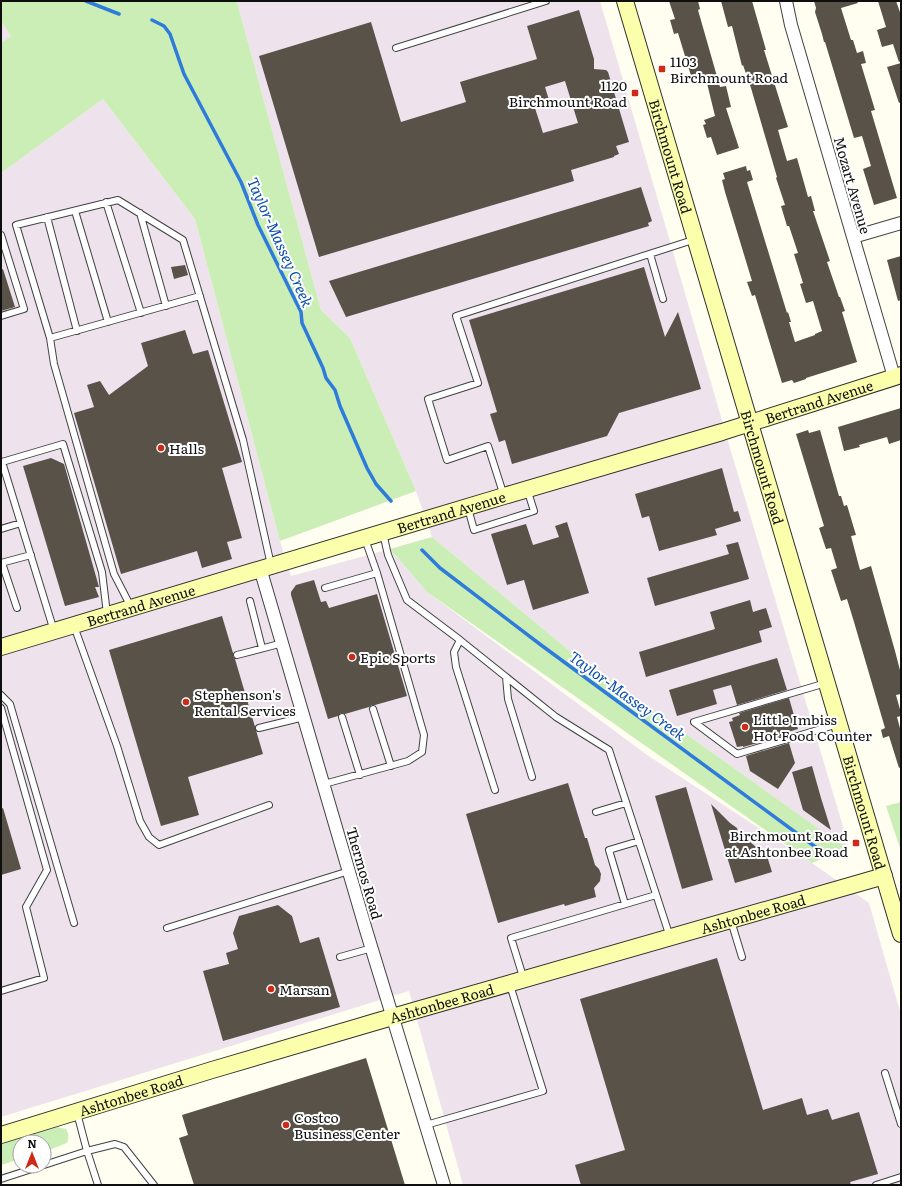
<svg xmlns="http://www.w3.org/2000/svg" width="902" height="1186" font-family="Literata,serif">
	<rect width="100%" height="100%" fill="#fffef0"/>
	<path fill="#eee2ed" d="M 239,1 L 600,1 L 730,448 L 844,830 L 846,848 L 571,652 L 432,537 L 416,491 L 350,338 L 321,310 L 237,2 Z
		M 1,21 L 11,36 L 1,43 Z
		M 103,99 L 195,219 L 280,541 L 291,576 L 390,549 L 427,592 L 647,755 L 812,863 L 869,903 L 901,1015 L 901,1185 L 463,1185 L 409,991 L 1,1117 L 1,173 Z"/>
	<path fill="#caeeb5" d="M 1,1 L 239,1 L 237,2 L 321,310 L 350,338 L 416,491 L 280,541 L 195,219 L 103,99 L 1,173 L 1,43 L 11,36 L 1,21 Z
		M 432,537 L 571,652 L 846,848 L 812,863 L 427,592 L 390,549 Z
		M 901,802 L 901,851 L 886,806 Z
		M 57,1127 L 66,1129 C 69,1134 69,1137 67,1143 L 44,1152 L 44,1142 L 20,1142 L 20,1159 L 1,1165 L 1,1144 Z"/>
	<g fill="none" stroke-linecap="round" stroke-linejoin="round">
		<path stroke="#2e7bdb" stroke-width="3.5" d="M 86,1 L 119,14
			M 152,20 L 164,26 L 170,34 L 184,74 L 241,182 L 258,225 L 301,312 L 302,323 L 323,368 L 326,378 L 335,390 L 340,406 L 367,468 L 376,484 L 391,501
			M 422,550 L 440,568 L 541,645 L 825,854"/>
	</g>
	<path fill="#585249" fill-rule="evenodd" d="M 669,1 L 698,1 L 700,9 L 698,10 L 720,87 L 726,86 L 731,107 L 726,108 L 739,148 L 717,155 L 711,137 L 707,138 L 703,125 L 706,124 L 704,120 L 715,116 L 705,75 L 692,79 L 678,33 L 674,34 L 670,20 L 675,19 Z
		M 721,1 L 752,1 L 766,50 L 764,50 L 788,127 L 778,130 L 787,161 L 797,158 L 808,197 L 811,196 L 815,211 L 813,211 L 830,261 L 827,262 L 839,297 L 840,297 L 845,311 L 842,312 L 857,362 L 806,378 L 806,379 L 794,383 L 792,380 L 782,383 L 755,295 L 752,296 L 747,282 L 752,281 L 725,192 L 722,180 L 725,179 L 723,173 L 746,166 L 747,171 L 750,170 L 753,180 L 747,182 L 787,313 L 788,312 L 791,322 L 789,322 L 795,342 L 815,335 L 815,334 L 822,331 L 813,301 L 806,303 L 800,284 L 803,283 L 794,254 L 798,253 L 789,226 L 787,226 L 781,206 L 785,205 L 776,178 L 777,177 L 751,88 L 743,65 L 742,66 L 732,26 L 728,27 Z
		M 814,1 L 857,1 L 858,3 L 841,8 L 851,40 L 853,40 L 857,53 L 863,51 L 866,63 L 861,64 L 875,110 L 871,111 L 897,198 L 874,205 L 863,169 L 871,166 L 862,136 L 854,138 L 825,42 L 824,42 L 822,34 L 815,12 L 816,8 Z
		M 878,1 L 896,1 L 901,15 L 901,61 L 899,62 L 893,44 L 882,47 L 877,30 L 886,27 Z
		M 579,10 L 594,59 L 594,69 L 606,70 L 608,72 L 629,142 L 616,146 L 619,154 L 614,156 L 614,157 L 571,170 L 574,181 L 319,257 L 259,56 L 371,22 L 401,122 L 466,102 L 460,82 L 537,59 L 527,26 ZM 565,81 L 578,123 L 543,133 L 534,105 L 549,100 L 545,87 Z
		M 901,63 L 901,102 L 899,103 L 887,67 Z
		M 641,187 L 652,221 L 648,223 L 649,226 L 346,317 L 329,281 Z
		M 901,256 L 901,300 L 898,301 L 887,260 Z
		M 185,265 L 188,275 L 174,279 L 171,267 Z
		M 644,267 L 665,337 L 678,312 L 701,389 L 619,413 L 607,436 L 512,464 L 505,440 L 499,442 L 490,414 L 497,412 L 469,320 Z
		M 3,269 L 15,307 L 1,311 L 1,270 Z
		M 185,330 L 193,354 L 208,350 L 242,462 L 222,468 L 242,538 L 227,542 L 232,559 L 202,568 L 197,551 L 121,574 L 74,413 L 94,407 L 87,385 L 100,381 L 109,395 L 148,366 L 141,343 Z
		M 901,408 L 901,440 L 889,444 L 887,437 L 859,445 L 860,447 L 844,451 L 838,427 Z
		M 808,430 L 809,433 L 820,430 L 839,496 L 841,496 L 844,506 L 847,505 L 856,535 L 851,536 L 860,570 L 871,566 L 895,651 L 901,674 L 901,694 L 896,695 L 901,713 L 901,716 L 897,717 L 901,732 L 901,767 L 899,768 L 889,736 L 883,738 L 881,730 L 885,728 L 854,622 L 847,599 L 841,601 L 831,570 L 837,568 L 831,548 L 826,549 L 819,528 L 824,526 L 796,434 Z
		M 51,458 L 64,464 L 99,587 L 95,587 L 99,597 L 65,606 L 23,466 Z
		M 722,468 L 734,512 L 738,511 L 741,521 L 715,529 L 717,535 L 659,551 L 649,516 L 642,518 L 635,494 Z
		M 567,522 L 589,593 L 533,610 L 524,580 L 507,585 L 491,534 L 526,524 L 533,545 L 559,537 L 555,526 Z
		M 738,542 L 749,579 L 655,606 L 647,578 L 729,554 L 726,545 Z
		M 314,580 L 321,602 L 326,601 L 329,608 L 377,594 L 407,696 L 375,705 L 372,705 L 369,707 L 345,714 L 341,713 L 338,716 L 328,719 L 291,595 L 291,592 L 296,585 Z
		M 750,600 L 753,612 L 766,608 L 772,627 L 759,631 L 762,642 L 646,677 L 639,652 L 715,629 L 710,612 Z
		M 222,616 L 233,653 L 233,656 L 235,659 L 263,754 L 188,777 L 199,815 L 161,826 L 109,650 Z
		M 777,658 L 787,690 L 737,705 L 731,685 L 713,690 L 717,704 L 677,716 L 669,690 Z
		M 789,698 L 798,729 L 785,733 L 786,735 L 743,747 L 743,746 L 737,747 L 729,722 L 733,721 L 732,718 L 740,715 L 739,713 Z
		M 789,743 L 795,763 L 778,789 L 750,771 L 746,756 Z
		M 812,766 L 821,798 L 831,830 L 803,810 L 792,772 Z
		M 568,783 L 585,838 L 587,838 L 595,865 L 599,869 L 601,874 L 600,881 L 594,888 L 596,897 L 565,906 L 564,904 L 498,923 L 466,814 Z
		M 686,787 L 713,880 L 682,889 L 655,796 Z
		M 711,804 L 730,823 L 737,828 L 738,832 L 767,856 L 772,872 L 735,883 Z
		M 3,808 L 21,869 L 1,875 L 1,809 Z
		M 278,905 L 292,916 L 300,943 L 319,937 L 340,1007 L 223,1041 L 203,971 L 229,964 L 226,953 L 238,949 L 233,933 L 239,916 Z
		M 717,958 L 763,1110 L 802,1098 L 807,1115 L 828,1109 L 832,1120 L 859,1112 L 878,1174 L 850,1182 L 851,1185 L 581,1185 L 575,1165 L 625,1150 L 580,999 Z
		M 366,1058 L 405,1185 L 194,1185 L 179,1138 L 188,1135 L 182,1115 Z"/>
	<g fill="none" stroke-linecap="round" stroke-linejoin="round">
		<g stroke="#414141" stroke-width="8">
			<path id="lane" d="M 396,48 L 546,1
				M 106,202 L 141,313
				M 75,211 L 108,322
				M 140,213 L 166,306
				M 47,217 L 77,331
				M 1,235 L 24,309 L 1,316
				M 650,254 L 663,299
				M 200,296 L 50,338 L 16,225 L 118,200 L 183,240 L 243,440 L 271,565
				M 50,338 L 54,364 L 114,574 L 131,607
				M 2,462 L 63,444 L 102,572 L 107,614
				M 1,463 L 2,462 L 54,631
				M 504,496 L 488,446 L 447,460 L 428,399 L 478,383 L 456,316 L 696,239
				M 468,508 L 474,530 L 534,511 L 527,489
				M 1,529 L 21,523
				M 383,533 L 388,555 L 407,600 L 460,640 L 556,717 L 609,750 L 670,937
				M 1,563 L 31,555
				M 2,563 L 17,608
				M 325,588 L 377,573
				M 250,601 L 262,648
				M 74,626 L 117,746 L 140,821 L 149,837 L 159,845 L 269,805
				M 460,640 L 454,652 L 456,667 L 495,790
				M 237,655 L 283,643
				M 506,677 L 508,699 L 532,777
				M 826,683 L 694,722 L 737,754 L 838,724
				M 1,695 L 10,704 L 74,923
				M 1,708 L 47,870 L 26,907 L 44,978 L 1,991
				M 373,709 L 391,766
				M 342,717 L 360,775
				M 259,728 L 304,717
				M 324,784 L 408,761 L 422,752 L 424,735 L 377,573 L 365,539
				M 596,812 L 626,803
				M 625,904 L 609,850 L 639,841
				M 731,921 L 742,957
				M 167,928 L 349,871
				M 340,957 L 372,948
				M 524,980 L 511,938 L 656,895
				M 885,1073 L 901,1124
				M 77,1113 L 87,1151 L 115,1144 L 124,1147 L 154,1185
				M 426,1125 L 543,1091 L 510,985
				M 44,1165 L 87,1151 L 98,1185
				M 1,1179 L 41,1166
				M 876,1185 L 901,1177"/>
		</g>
		<g stroke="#414141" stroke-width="14">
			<path id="street" d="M 786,1 L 791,25 L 894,377
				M 853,237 L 901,223
				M 260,568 L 366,930 L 444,1185"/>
		</g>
		<g stroke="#303030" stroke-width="18">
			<g id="secondary">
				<path id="s1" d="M 625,1 L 901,934"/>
				<path id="s2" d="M 1,647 L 504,496 L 722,432 L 901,375"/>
				<path id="s3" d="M 1,1135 L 212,1070 L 375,1022 L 884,876"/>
			</g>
		</g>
		<use href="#lane" stroke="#fff" stroke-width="6"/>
		<use href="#street" stroke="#fff" stroke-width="12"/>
		<use href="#secondary" stroke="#fbffab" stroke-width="16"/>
	</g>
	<g fill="#cd2b17" stroke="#fff" stroke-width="1.5">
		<rect x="658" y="65" width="8" height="8" rx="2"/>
		<rect x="631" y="89" width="8" height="8" rx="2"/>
		<circle cx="161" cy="448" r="4"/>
		<circle cx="352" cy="657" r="4"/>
		<circle cx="186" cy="702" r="4"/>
		<circle cx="745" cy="727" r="4"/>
		<rect x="852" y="839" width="8" height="8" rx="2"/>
		<circle cx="271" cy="989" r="4"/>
		<circle cx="286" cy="1125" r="4"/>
	</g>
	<g text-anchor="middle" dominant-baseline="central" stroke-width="4" stroke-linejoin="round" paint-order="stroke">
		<g font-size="14" fill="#0e0e0e" stroke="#fff" text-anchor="start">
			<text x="670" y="61">1103<tspan x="670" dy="16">Birchmount Road</tspan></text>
			<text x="627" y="85" text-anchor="end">1120<tspan x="627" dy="16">Birchmount Road</tspan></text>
			<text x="169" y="448">Halls</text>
			<text x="360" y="657">Epic Sports</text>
			<text x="194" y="694">Stephenson's<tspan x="194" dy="16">Rental Services</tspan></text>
			<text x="753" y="719">Little Imbiss<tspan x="753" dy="16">Hot Food Counter</tspan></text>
			<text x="848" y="835" text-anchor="end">Birchmount Road<tspan x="848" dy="16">at Ashtonbee Road</tspan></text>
			<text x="279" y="989">Marsan</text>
			<text x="294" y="1117">Costco<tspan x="294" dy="16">Business Center</tspan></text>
		</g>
		<g font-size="14" fill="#0e0e0e" stroke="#fff">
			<text stroke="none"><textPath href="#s1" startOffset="162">Birchmount Road</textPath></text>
			<text transform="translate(853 185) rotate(74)">Mozart Avenue</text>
			<text stroke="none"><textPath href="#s2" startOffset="854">Bertrand Avenue</textPath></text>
			<text stroke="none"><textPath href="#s1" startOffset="486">Birchmount Road</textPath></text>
			<text stroke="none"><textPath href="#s2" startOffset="470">Bertrand Avenue</textPath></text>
			<text stroke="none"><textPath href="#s2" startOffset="146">Bertrand Avenue</textPath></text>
			<text stroke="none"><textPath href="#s1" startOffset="846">Birchmount Road</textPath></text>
			<text transform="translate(365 873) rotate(74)">Thermos Road</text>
			<text stroke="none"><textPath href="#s3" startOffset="784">Ashtonbee Road</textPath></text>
			<text stroke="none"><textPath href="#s3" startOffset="460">Ashtonbee Road</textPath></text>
			<text stroke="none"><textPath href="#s3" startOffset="136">Ashtonbee Road</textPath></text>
		</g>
		<g font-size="15" font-style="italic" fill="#0a4dae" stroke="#fff">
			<text transform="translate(281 242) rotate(66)">Taylor-Massey Creek</text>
			<text transform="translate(628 695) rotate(36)">Taylor-Massey Creek</text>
		</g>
	</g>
	<rect width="902" height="1186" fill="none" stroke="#0e0e0e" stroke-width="4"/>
	<g transform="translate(32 1154)"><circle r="19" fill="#ffffff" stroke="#9f9f9f"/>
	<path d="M0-3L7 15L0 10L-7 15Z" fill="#cd2b17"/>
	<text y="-6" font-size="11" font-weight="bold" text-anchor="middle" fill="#0e0e0e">N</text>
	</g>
</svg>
